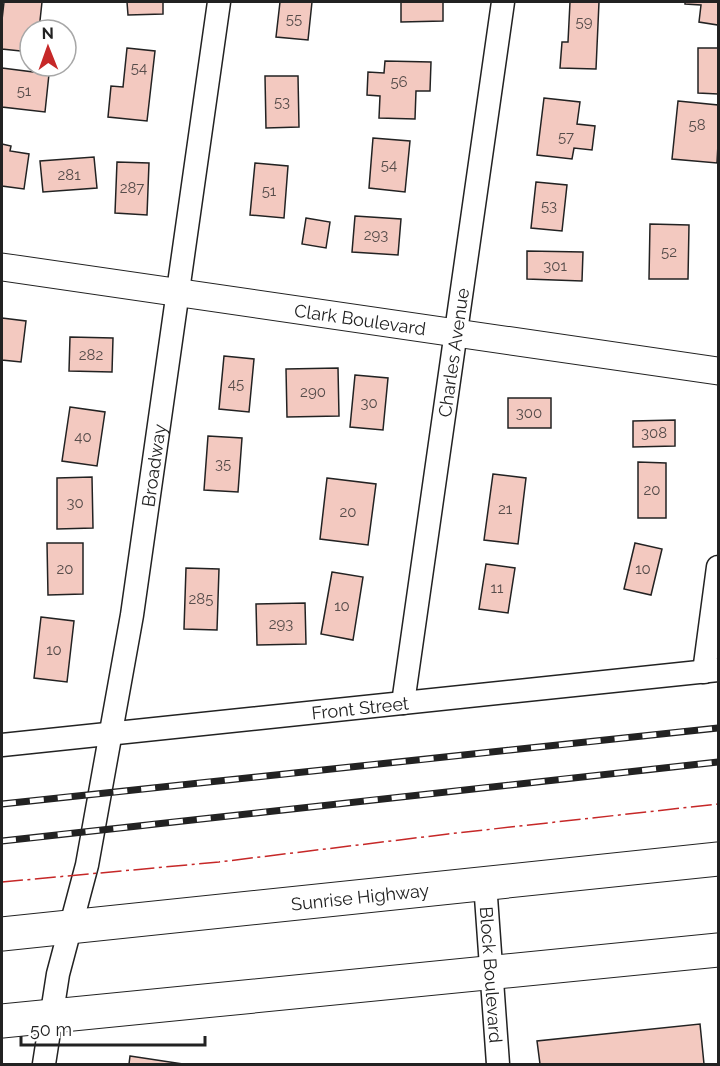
<svg xmlns="http://www.w3.org/2000/svg" width="720" height="1066" font-family="Raleway,sans-serif">
	<rect width="100%" height="100%" fill="#fff"/>
	<path fill="#f3c9c0" stroke="#222" stroke-width="1.5" d="M 4,2 L 42,2 L 39,30 L 30,30 L 30,52 L 2,49 L 2,20 Z
		M 127,2 L 163,2 L 163,14 L 128,15 Z
		M 280,2 L 312,2 L 308,40 L 276,37 Z
		M 401,2 L 443,2 L 443,21 L 401,22 Z
		M 570,2 L 599,2 L 596,69 L 560,68 L 562,42 L 568,42 Z
		M 685,2 L 718,2 L 718,25 L 699,22 L 701,5 L 685,4 Z
		M 127,48 L 155,51 L 147,121 L 108,117 L 111,86 L 123,87 Z
		M 698,48 L 718,48 L 718,94 L 698,93 Z
		M 385,61 L 431,62 L 430,91 L 416,91 L 415,119 L 379,118 L 380,96 L 367,95 L 368,72 L 384,73 Z
		M 2,68 L 49,74 L 45,112 L 2,107 Z
		M 265,76 L 298,76 L 299,127 L 266,128 Z
		M 544,98 L 580,102 L 577,124 L 595,126 L 592,150 L 574,148 L 572,159 L 537,155 Z
		M 678,101 L 718,105 L 718,144 L 717,163 L 672,159 Z
		M 373,138 L 410,141 L 405,192 L 369,188 Z
		M 2,144 L 11,146 L 10,151 L 29,154 L 24,189 L 2,186 Z
		M 94,157 L 97,188 L 43,192 L 40,161 Z
		M 117,162 L 149,163 L 147,215 L 115,213 Z
		M 255,163 L 288,166 L 284,218 L 250,215 Z
		M 536,182 L 567,185 L 562,231 L 531,228 Z
		M 355,216 L 401,219 L 398,255 L 352,252 Z
		M 306,218 L 330,222 L 326,248 L 302,244 Z
		M 650,224 L 689,225 L 688,279 L 649,279 Z
		M 527,251 L 583,252 L 582,281 L 527,279 Z
		M 2,318 L 26,321 L 21,362 L 2,360 Z
		M 70,337 L 113,338 L 112,372 L 69,371 Z
		M 224,356 L 254,359 L 249,412 L 219,409 Z
		M 338,368 L 339,416 L 287,417 L 286,369 Z
		M 355,375 L 388,378 L 383,430 L 350,427 Z
		M 508,398 L 551,398 L 551,428 L 508,428 Z
		M 70,407 L 105,412 L 97,466 L 62,461 Z
		M 675,420 L 675,446 L 633,447 L 633,421 Z
		M 208,436 L 242,438 L 238,492 L 204,490 Z
		M 638,462 L 666,463 L 666,518 L 638,518 Z
		M 493,474 L 526,478 L 518,544 L 484,540 Z
		M 92,477 L 93,528 L 57,529 L 57,478 Z
		M 327,478 L 376,484 L 368,545 L 320,539 Z
		M 47,543 L 83,543 L 83,594 L 48,595 Z
		M 635,543 L 662,549 L 651,595 L 624,589 Z
		M 486,564 L 515,568 L 508,613 L 479,609 Z
		M 186,568 L 219,569 L 217,630 L 184,629 Z
		M 332,572 L 363,577 L 353,640 L 321,634 Z
		M 305,603 L 306,644 L 257,645 L 256,604 Z
		M 41,617 L 74,621 L 67,682 L 34,678 Z
		M 700,1024 L 704,1064 L 540,1064 L 537,1041 Z
		M 130,1056 L 183,1064 L 129,1064 Z"/>
	<g fill="none" stroke-linecap="round" stroke-linejoin="round">
		<g stroke="#222" stroke-width="25">
			<g id="minor">
				<path d="M 704,672 L 718,567"/>
				<path id="s1" d="M 403,703 L 503,2"/>
				<path id="s2" d="M 2,745 L 718,670"/>
				<path id="s3" d="M 485,883 L 498,1064"/>
				<path id="s4" d="M 44,1064 L 58,974 L 87,865 L 132,615 L 219,2"/>
			</g>
		</g>
		<g stroke="#222" stroke-width="29">
			<g id="tertiary">
				<path id="s5" d="M 2,267 L 718,371"/>
			</g>
		</g>
		<g stroke="#222" stroke-width="35">
			<g id="trunk">
				<path id="s6" d="M 2,934 L 718,859"/>
				<path d="M 2,1021 L 718,950"/>
			</g>
		</g>
		<use href="#minor" stroke="#fff" stroke-width="22"/>
		<use href="#tertiary" stroke="#fff" stroke-width="27"/>
		<use href="#trunk" stroke="#fff" stroke-width="33"/>
		<g stroke="#222" stroke-width="7">
			<path id="rail" d="M 2,804 L 718,728
				M 2,841 L 718,762"/>
		</g>
		<use href="#rail" stroke="#fff" stroke-width="4.5" stroke-dasharray="14" stroke-linecap="butt"/>
		<path stroke="#c62828" stroke-width="1.5" stroke-dasharray="21 4.5 3 4.5" stroke-linecap="butt" d="M 2,882 L 219,862 L 448,834 L 718,804"/>
	</g>
	<g text-anchor="middle" dominant-baseline="central" stroke-width="4.5" stroke-linejoin="round" paint-order="stroke">
		<g font-size="15" fill="#564c4a">
			<text x="294" y="19">55</text>
			<text x="584" y="22">59</text>
			<text x="139" y="68">54</text>
			<text x="399" y="82">56</text>
			<text x="24" y="91">51</text>
			<text x="282" y="102">53</text>
			<text x="697" y="125">58</text>
			<text x="566" y="137">57</text>
			<text x="389" y="165">54</text>
			<text x="69" y="175">281</text>
			<text x="132" y="188">287</text>
			<text x="269" y="191">51</text>
			<text x="549" y="206">53</text>
			<text x="376" y="235">293</text>
			<text x="669" y="252">52</text>
			<text x="555" y="266">301</text>
			<text x="91" y="355">282</text>
			<text x="236" y="384">45</text>
			<text x="313" y="392">290</text>
			<text x="369" y="403">30</text>
			<text x="529" y="413">300</text>
			<text x="654" y="433">308</text>
			<text x="83" y="437">40</text>
			<text x="223" y="464">35</text>
			<text x="652" y="490">20</text>
			<text x="75" y="503">30</text>
			<text x="505" y="509">21</text>
			<text x="348" y="512">20</text>
			<text x="65" y="569">20</text>
			<text x="643" y="569">10</text>
			<text x="497" y="588">11</text>
			<text x="201" y="599">285</text>
			<text x="342" y="606">10</text>
			<text x="281" y="624">293</text>
			<text x="54" y="650">10</text>
		</g>
		<g font-size="18" fill="#222" stroke="#fff">
			<text stroke="none"><textPath href="#s5" startOffset="362">Clark Boulevard</textPath></text>
			<text stroke="none"><textPath href="#s1" startOffset="354">Charles Avenue</textPath></text>
			<text stroke="none"><textPath href="#s4" startOffset="609">Broadway</textPath></text>
			<text stroke="none"><textPath href="#s2" startOffset="360">Front Street</textPath></text>
			<text stroke="none"><textPath href="#s6" startOffset="360">Sunrise Highway</textPath></text>
			<text stroke="none"><textPath href="#s3" startOffset="92">Block Boulevard</textPath></text>
		</g>
	</g>
	<rect width="720" height="1066" fill="none" stroke="#222222" stroke-width="6"/>
	<g transform="translate(48 48) rotate(359)"><circle r="28" fill="#ffffff" stroke="#a7a7a7" stroke-width="1.5"/>
	<path d="M0-4.5L10 22L0 15L-10 22Z" fill="#c62828"/>
	<text y="-9" font-size="16" font-weight="bold" text-anchor="middle" fill="#222222">N</text>
	</g>
	<path d="M21 1036v9h184v-9" fill="none" stroke="#222222" stroke-width="3"/>
	<text x="30" y="1036" font-size="18" fill="#222222" stroke="#ffffff" stroke-width="4.5" paint-order="stroke">50 m</text>
</svg>
